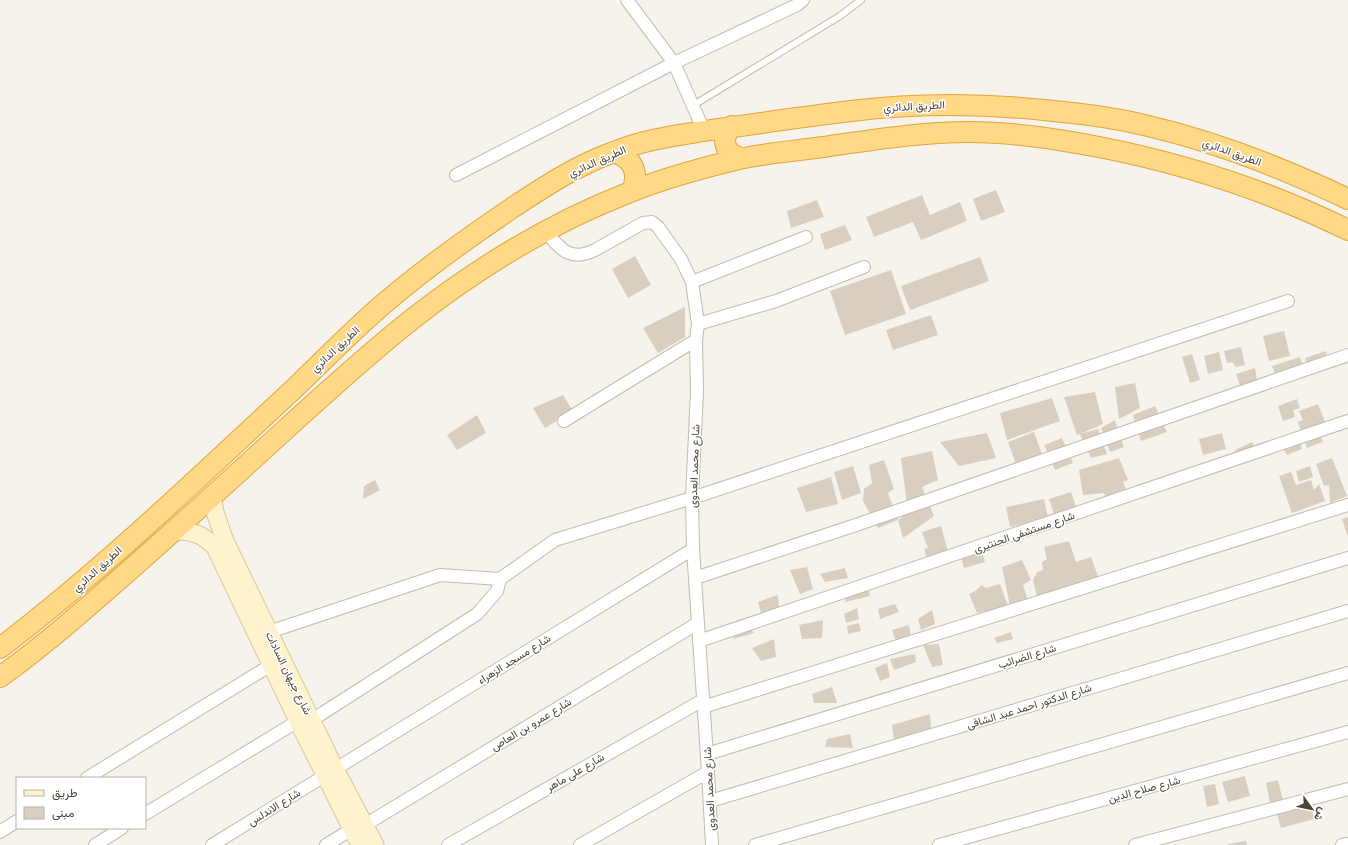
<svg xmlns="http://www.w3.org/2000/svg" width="1348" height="845" font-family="Mulish,Vazirmatn,sans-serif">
	<rect width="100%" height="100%" fill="#f6f3ec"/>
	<path fill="#d8cfc1" d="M 996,190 L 1005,212 L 981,221 L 973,199 Z
		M 922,195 L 930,215 L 960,202 L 967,221 L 921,240 L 913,222 L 874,237 L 866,217 Z
		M 817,200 L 824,217 L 791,228 L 787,211 Z
		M 845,225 L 852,240 L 825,250 L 820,234 Z
		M 635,256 L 651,285 L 628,298 L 612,269 Z
		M 980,257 L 989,281 L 910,310 L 901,286 Z
		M 891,270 L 906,314 L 845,335 L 830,291 Z
		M 685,307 L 685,337 L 658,353 L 643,328 Z
		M 931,315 L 938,335 L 893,350 L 886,330 Z
		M 1284,331 L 1290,356 L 1269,361 L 1263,336 Z
		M 1241,347 L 1245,365 L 1236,367 L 1232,362 L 1227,363 L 1224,351 Z
		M 1326,351 L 1329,365 L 1309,370 L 1305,358 Z
		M 1219,352 L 1223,370 L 1208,374 L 1204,356 Z
		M 1192,354 L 1200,380 L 1190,383 L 1182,357 Z
		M 1300,357 L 1305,373 L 1278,382 L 1272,366 Z
		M 1255,368 L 1258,386 L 1242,391 L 1236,374 Z
		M 1135,383 L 1140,408 L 1119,419 L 1115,387 Z
		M 1095,392 L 1103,424 L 1080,434 L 1098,429 L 1107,454 L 1091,458 L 1080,434 L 1077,435 L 1064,397 Z
		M 563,395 L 573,411 L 545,428 L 533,408 Z
		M 1052,398 L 1060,421 L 1007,440 L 1000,413 Z
		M 1297,399 L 1300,408 L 1293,410 L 1295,417 L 1283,421 L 1278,406 Z
		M 1318,404 L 1325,422 L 1317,425 L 1323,442 L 1307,448 L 1298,422 L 1303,420 L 1299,411 Z
		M 1155,406 L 1167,432 L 1141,441 L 1133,415 Z
		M 477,415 L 486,433 L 457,450 L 447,435 Z
		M 1115,420 L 1124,447 L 1110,452 L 1101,428 Z
		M 1034,432 L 1043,457 L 1017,467 L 1008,442 Z
		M 987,433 L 996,458 L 959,466 L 940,442 Z
		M 1222,433 L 1226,449 L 1203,455 L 1199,439 Z
		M 1062,438 L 1073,463 L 1055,470 L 1044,445 Z
		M 1252,442 L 1255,447 L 1238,455 L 1235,450 Z
		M 1300,443 L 1302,449 L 1287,455 L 1283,448 L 1289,449 Z
		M 932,451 L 938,480 L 922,487 L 934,516 L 903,538 L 898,520 L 908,512 L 901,458 Z
		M 1119,458 L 1128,480 L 1123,482 L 1130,501 L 1109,507 L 1104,493 L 1083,495 L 1079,470 Z
		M 1332,458 L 1347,496 L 1330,503 L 1329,485 L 1324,486 L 1316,464 Z
		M 884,460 L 894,489 L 888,493 L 898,520 L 878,528 L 863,501 L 864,489 L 872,483 L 869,465 Z
		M 853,466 L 861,493 L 842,500 L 834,472 Z
		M 1310,466 L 1313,477 L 1299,482 L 1296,471 Z
		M 1291,472 L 1296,485 L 1311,480 L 1314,490 L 1319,484 L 1325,501 L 1292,513 L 1279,476 Z
		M 831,477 L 838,504 L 806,512 L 797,488 Z
		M 375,480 L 380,490 L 363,499 L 364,486 Z
		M 1071,492 L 1077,510 L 1055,517 L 1049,499 Z
		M 1044,499 L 1048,518 L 1010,527 L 1006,507 Z
		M 1348,517 L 1348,537 L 1342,519 Z
		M 941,526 L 949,555 L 927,559 L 924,549 L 928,548 L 922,532 Z
		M 1069,541 L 1076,562 L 1091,557 L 1099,579 L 1037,597 L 1033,580 L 1037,572 L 1043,570 L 1042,562 L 1047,559 L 1044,547 Z
		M 979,542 L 985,562 L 964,568 L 959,548 Z
		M 1022,560 L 1031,580 L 1023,585 L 1028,600 L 1010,606 L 1002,567 Z
		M 807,567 L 813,589 L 800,594 L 790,570 Z
		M 845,568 L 848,578 L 825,582 L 820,574 Z
		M 1000,584 L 1008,606 L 977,613 L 969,594 L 975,591 L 982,585 L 986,588 Z
		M 868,589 L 870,596 L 845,602 L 846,596 Z
		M 778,595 L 779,611 L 762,616 L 758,602 Z
		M 895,604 L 899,612 L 880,619 L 878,609 Z
		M 857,608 L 859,619 L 846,623 L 844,614 Z
		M 932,610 L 935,624 L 921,630 L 918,619 Z
		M 823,620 L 822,638 L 802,639 L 799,625 Z
		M 859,623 L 861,631 L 848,634 L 847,626 Z
		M 909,625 L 911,637 L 896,641 L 892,630 Z
		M 749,626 L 754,633 L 733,639 L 737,630 Z
		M 1011,632 L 1013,639 L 997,643 L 994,638 Z
		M 774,639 L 776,657 L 761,661 L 752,648 Z
		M 939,644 L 943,665 L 932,667 L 923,645 Z
		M 915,654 L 916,662 L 894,670 L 890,659 Z
		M 887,663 L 890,677 L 880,681 L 875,668 Z
		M 832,687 L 837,703 L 814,703 L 812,694 Z
		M 930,714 L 931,729 L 894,740 L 892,725 Z
		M 850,734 L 853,748 L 825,747 L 827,739 Z
		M 1245,776 L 1250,796 L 1228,802 L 1222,782 Z
		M 1278,780 L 1284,805 L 1271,808 L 1266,783 Z
		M 1215,784 L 1219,804 L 1207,807 L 1203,786 Z
		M 1310,801 L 1314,819 L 1281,828 L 1276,811 Z
		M 1246,841 L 1247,845 L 1228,845 L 1228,844 Z"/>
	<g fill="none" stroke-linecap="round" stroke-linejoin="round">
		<g stroke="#c2bbae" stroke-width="8">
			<path id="service" d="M 692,106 L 840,16 L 861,0"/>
		</g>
		<g stroke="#c2bbae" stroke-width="14">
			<path id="minor" d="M 627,0 L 674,63 L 704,131
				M 456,175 L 674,63 L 797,5 L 803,0
				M 546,232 C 561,250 571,262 595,250 L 643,223 L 652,222 L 658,227 L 681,259 L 692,282 L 698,324 L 696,340 L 697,391 L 692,498 L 693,549 L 708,772 L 712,845
				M 692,282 L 806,237
				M 698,324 L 776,301 L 864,267
				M 564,421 L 696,340
				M 695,578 L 856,525 L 1348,355
				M 269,632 L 440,575 L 500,579 L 555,540 L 692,498 L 1288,301
				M 699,641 L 1348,421
				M 703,707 L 1348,505
				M 312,720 L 477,614 L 497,591 L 500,579
				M 707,754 L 1348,558
				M 87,778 L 271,665
				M 710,801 L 1348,611
				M 145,814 L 298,721
				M 365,825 L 698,623
				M 0,832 L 17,821
				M 95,845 L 122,828
				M 212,845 L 693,549
				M 326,845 L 352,829
				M 448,845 L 703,700
				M 580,845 L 708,772
				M 755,845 L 1348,673
				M 939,845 L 1348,732
				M 1135,845 L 1348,789
				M 1342,845 L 1348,844"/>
		</g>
		<g stroke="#d6c79b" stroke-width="19">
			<path id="secondary" d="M 212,497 L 215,512 L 225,541 L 335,769 L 375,845
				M 175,531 C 192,530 203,535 215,547 L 298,721 L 360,845"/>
		</g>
		<g stroke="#e0a43c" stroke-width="22">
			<path id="trunk" d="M 732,126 C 720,139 724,155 743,158
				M 613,152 C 632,157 640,172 632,191
				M 0,648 C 105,568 200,476 297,386 C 327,357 356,327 387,301 C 427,267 469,237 512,208 C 544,187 577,165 614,152 C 643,140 673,136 704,131 C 753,124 802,117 851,111 C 916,103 978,103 1044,110 C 1078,113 1111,117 1144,125 C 1214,141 1283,168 1348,199
				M 0,677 C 38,650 73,620 108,589 C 168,537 227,483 286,429 C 328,391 370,352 415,317 C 478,268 553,222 628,193 C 663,178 702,168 739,159 C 766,153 795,151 823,147 C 872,140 920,132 969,132 C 1013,132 1056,139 1099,147 C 1186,164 1269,191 1348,230"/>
		</g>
		<use href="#service" stroke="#fff" stroke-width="6"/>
		<use href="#minor" stroke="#fff" stroke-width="12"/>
		<use href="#secondary" stroke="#fff3cd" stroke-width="17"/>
		<use href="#trunk" stroke="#ffd985" stroke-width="20"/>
	</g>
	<g text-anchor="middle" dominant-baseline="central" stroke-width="3" stroke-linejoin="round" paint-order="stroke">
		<g font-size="11" fill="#4b4439" stroke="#fff">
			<text transform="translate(914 106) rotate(-3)">الطريق الدائري</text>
			<text transform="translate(1232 152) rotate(20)">الطريق الدائري</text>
			<text transform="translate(597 161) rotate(-24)">الطريق الدائري</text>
			<text transform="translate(335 349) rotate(-43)">الطريق الدائري</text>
			<text transform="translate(694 466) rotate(-88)">شارع محمد العدوى</text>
			<text transform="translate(1024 532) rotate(-19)">شارع مستشفى الحنتيرى</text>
			<text transform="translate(97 569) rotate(-42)">الطريق الدائري</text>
			<text transform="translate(1027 656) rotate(-17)">شارع الضرائب</text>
			<text transform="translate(514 659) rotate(-32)">شارع مسجد الزهراء</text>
			<text transform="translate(289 673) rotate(64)">شارع جيهان السادات</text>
			<text transform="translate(1029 706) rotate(-17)">شارع الدكتور احمد عبد الشافى</text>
			<text transform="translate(531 724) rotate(-31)">شارع عمرو بن العاص</text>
			<text transform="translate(575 772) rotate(-30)">شارع على ماهر</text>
			<text transform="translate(709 789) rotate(-93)">شارع محمد العدوى</text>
			<text transform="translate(1144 789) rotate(-15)">شارع صلاح الدين</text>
			<text transform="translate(274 807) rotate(-32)">شارع الاندلس</text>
		</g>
	</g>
	<rect x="16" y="777" width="130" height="52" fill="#ffffff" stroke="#b7b4b0"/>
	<rect x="24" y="790" width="20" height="6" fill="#fff3cd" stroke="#b7b4b0"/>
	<text x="52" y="797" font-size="12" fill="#4b4439">طريق</text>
	<rect x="24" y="807" width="20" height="12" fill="#d8cfc1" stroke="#b7b4b0"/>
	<text x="52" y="817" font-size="12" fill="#4b4439">مبنى</text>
	<g transform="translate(1312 809) rotate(123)" stroke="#ffffff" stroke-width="3" paint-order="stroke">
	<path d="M0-3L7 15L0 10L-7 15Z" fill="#4b4439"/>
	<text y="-6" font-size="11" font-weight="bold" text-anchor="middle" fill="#4b4439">ش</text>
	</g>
</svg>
